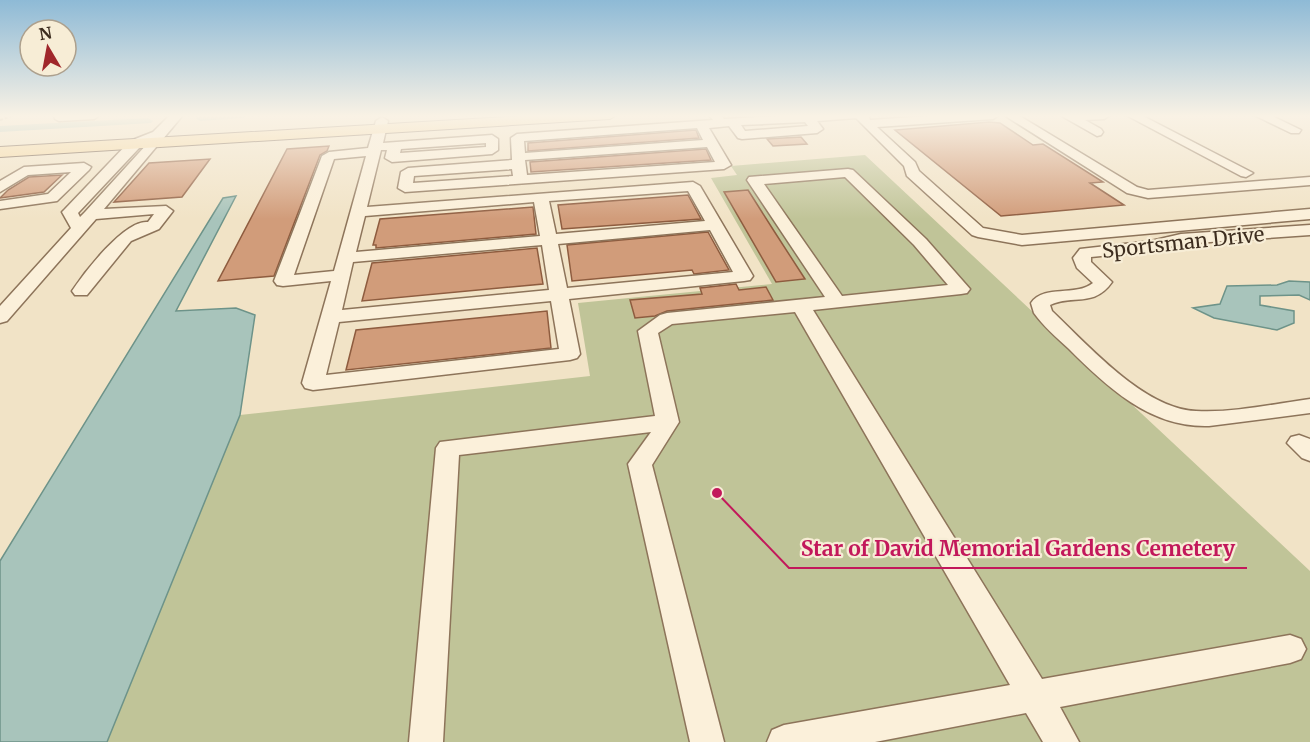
<svg xmlns="http://www.w3.org/2000/svg" width="1310" height="742" font-family="Merriweather,serif">
	<rect width="100%" height="100%" fill="#f1e3c6"/>
	<path fill="#c0c498" d="M 865,155 L 1310,571 L 1310,742 L 107,742 L 240,415 L 590,376 L 578,303 L 772,284 L 711,178 L 737,175 L 731,166 Z"/>
	<path fill="#a8c4bb" stroke="#6d9389" stroke-width="1.5" d="M 236,196 L 176,311 L 236,308 L 255,315 L 240,415 L 107,742 L 0,742 L 0,561 L 223,198 Z
		M 1289,281 L 1310,282 L 1310,300 L 1299,295 L 1260,296 L 1260,305 L 1294,311 L 1294,323 L 1277,330 L 1214,318 L 1193,308 L 1220,304 L 1227,286 L 1277,285 Z"/>
	<g fill="none" stroke-linecap="round" stroke-linejoin="round">
		<path fill="#a8c4bb" fill-rule="evenodd" d="M 248,115 L 243,118 L 200,121 L 195,118 L 203,115 Z
			M 148,118 L 153,121 L 151,123 L 0,132 L 0,126 Z"/>
	</g>
	<path fill="#d19c7a" stroke="#8e5c3f" stroke-width="1.5" d="M 989,122 L 1000,123 L 1033,145 L 1043,144 L 1103,182 L 1090,183 L 1124,205 L 1001,216 L 895,130 Z
		M 696,130 L 699,138 L 528,151 L 528,143 Z
		M 801,137 L 807,144 L 773,146 L 767,139 Z
		M 329,146 L 327,151 L 320,155 L 274,276 L 218,281 L 287,149 Z
		M 706,149 L 711,160 L 531,172 L 530,162 Z
		M 210,159 L 182,197 L 114,202 L 149,163 Z
		M 62,175 L 44,192 L 0,198 L 8,190 L 29,177 Z
		M 748,190 L 774,231 L 805,279 L 776,282 L 724,192 Z
		M 688,195 L 701,219 L 562,229 L 558,205 Z
		M 533,207 L 536,234 L 376,248 L 376,245 L 373,245 L 380,219 Z
		M 708,232 L 729,270 L 694,274 L 692,270 L 572,281 L 567,245 Z
		M 537,248 L 543,284 L 362,301 L 372,263 Z
		M 736,284 L 739,290 L 766,287 L 773,300 L 667,311 L 655,316 L 635,318 L 630,300 L 702,294 L 700,288 Z
		M 547,311 L 551,348 L 346,370 L 356,330 Z"/>
	<g fill="none" stroke-linecap="round" stroke-linejoin="round">
		<g stroke="#8d745a" stroke-width="3">
			<path id="minor" d="M 54,115 L 100,115 L 94,119 L 59,121 L 55,119 Z
				M 170,115 L 183,115 L 104,209 L 166,206 L 173,211 L 159,229 L 131,241 L 87,295 L 75,295 L 72,291 C 84,273 125,219 148,222 L 154,214 L 96,219 L 7,321 L 0,323 L 0,306 L 71,228 L 62,212 L 65,209 L 130,141 L 153,132 ZM 148,143 L 85,212 L 80,217 L 78,213 L 140,147 Z
				M 709,115 L 721,115 L 724,119 L 797,115 L 868,115 L 870,120 L 943,115 L 999,115 L 993,119 L 877,127 L 915,162 L 919,171 L 983,228 L 1022,235 L 1310,209 L 1310,219 L 1022,245 L 978,237 L 972,235 L 907,176 L 904,166 L 856,118 L 817,121 L 823,129 L 817,133 L 742,139 L 738,138 L 729,126 L 709,128 L 731,165 L 724,169 L 405,192 L 398,188 L 401,172 L 408,168 L 512,160 L 511,138 L 517,134 L 713,120 ZM 805,122 L 808,126 L 745,131 L 741,125 ZM 697,128 L 703,140 L 525,153 L 524,141 ZM 707,147 L 715,162 L 527,175 L 525,160 ZM 512,169 L 513,176 L 413,183 L 414,176 Z
				M 1004,115 L 1018,115 L 1137,187 L 1148,190 L 1310,177 L 1310,185 L 1148,198 L 1127,193 Z
				M 1060,115 L 1110,115 L 1104,119 L 1085,120 L 1101,129 L 1103,132 L 1101,135 L 1097,136 Z
				M 1126,115 L 1141,115 L 1253,173 L 1246,177 L 1241,176 Z
				M 1254,115 L 1270,115 L 1301,130 L 1299,133 L 1291,133 Z
				M 382,117 L 388,121 L 383,143 L 492,135 L 498,139 L 498,150 L 492,154 L 392,162 L 385,158 L 387,150 L 381,150 L 367,207 L 693,182 L 700,186 L 753,276 L 750,280 L 744,281 L 569,299 L 580,354 L 577,358 L 570,360 L 313,390 L 305,388 L 302,383 L 331,281 L 283,286 L 277,285 L 274,281 L 322,156 L 329,152 L 368,148 L 376,121 ZM 486,143 L 486,147 L 400,153 L 401,149 ZM 366,156 L 334,271 L 294,275 L 334,159 ZM 688,191 L 705,221 L 556,234 L 549,201 ZM 534,202 L 540,236 L 356,252 L 365,216 ZM 710,230 L 733,272 L 567,288 L 558,244 ZM 542,245 L 549,290 L 342,310 L 353,262 ZM 551,301 L 559,349 L 326,375 L 339,322 Z
				M 84,163 L 91,167 L 89,170 L 57,201 L 0,209 L 0,201 L 48,194 L 71,172 L 28,175 L 0,192 L 0,181 L 24,167 Z
				M 848,169 L 853,170 L 926,239 L 970,289 L 967,293 L 961,294 L 813,310 L 1042,679 L 1290,635 L 1301,639 L 1306,649 L 1301,659 L 1290,663 L 1060,707 L 1079,742 L 1043,742 L 1026,713 L 875,742 L 767,742 L 772,730 L 784,725 L 1010,685 L 795,312 L 672,324 L 658,333 L 679,422 L 652,465 L 724,742 L 690,742 L 628,464 L 651,432 L 459,455 L 443,742 L 409,742 L 436,448 L 440,442 L 655,416 L 638,331 L 660,315 L 667,313 L 825,297 L 747,180 L 749,177 ZM 845,177 L 914,245 L 948,285 L 842,296 L 764,184 Z
				M 1310,225 L 1310,235 L 1181,244 L 1151,251 L 1091,257 L 1091,262 L 1112,282 C 1094,308 1073,294 1050,305 L 1052,311 C 1088,345 1144,409 1196,411 C 1234,413 1273,404 1310,399 L 1310,413 L 1209,426 C 1151,428 1108,388 1069,349 C 1057,338 1043,326 1034,313 L 1031,303 C 1044,284 1076,297 1093,283 L 1077,268 L 1073,258 L 1080,249 L 1151,241 L 1181,234 Z
				M 1299,435 L 1310,439 L 1310,461 L 1302,458 L 1287,443 L 1291,437 Z"/>
		</g>
		<g stroke="#5b422f" stroke-width="2">
			<path id="major" d="M 539,115 L 617,115 L 610,119 L 0,157 L 0,147 Z"/>
		</g>
		<path stroke="#8d745a" stroke-width="2" stroke-dasharray="3 2" stroke-linecap="butt" d="M 0,120 L 15,115"/>
		<use href="#minor" fill="#fbf0da" fill-rule="evenodd"/>
		<use href="#major" fill="#f5d79d" fill-rule="evenodd"/>
	</g>
	<linearGradient id="sky" x2="0" y2="1"><stop stop-color="#8ebad6"/><stop offset="0.53" stop-color="#f9f2e5"/><stop offset="1" stop-color="#f9f2e5" stop-opacity="0"/></linearGradient>
	<rect width="1310" height="219" fill="url(#sky)"/>
	<g text-anchor="middle" dominant-baseline="central" stroke-width="4.5" stroke-linejoin="round" paint-order="stroke">
		<g font-size="20" fill="#3d2d1f" stroke="#f7edd6">
			<text transform="translate(1183 242) rotate(-6)">Sportsman Drive</text>
		</g>
	</g>
	<path fill="none" stroke="#c2185b" stroke-width="2" d="M717 493L789 568H1247"/>
	<circle fill="#c2185b" stroke="#f7edd6" stroke-width="2" cx="717" cy="493" r="6"/>
	<g font-size="21" text-anchor="middle" font-weight="bold" fill="#c2185b" stroke="#f7edd6" stroke-width="4.5" stroke-linejoin="round" paint-order="stroke">
		<text x="1018" y="556">Star of David Memorial Gardens Cemetery</text>
	</g>
	<g transform="translate(48 48) rotate(350)"><circle r="28" fill="#f7edd6" stroke="#ada08d" stroke-width="1.5"/>
	<path d="M0-4.5L10 22L0 15L-10 22Z" fill="#a0272b"/>
	<text y="-9" font-size="16" font-weight="bold" text-anchor="middle" fill="#3d2d1f">N</text>
	</g>
</svg>
